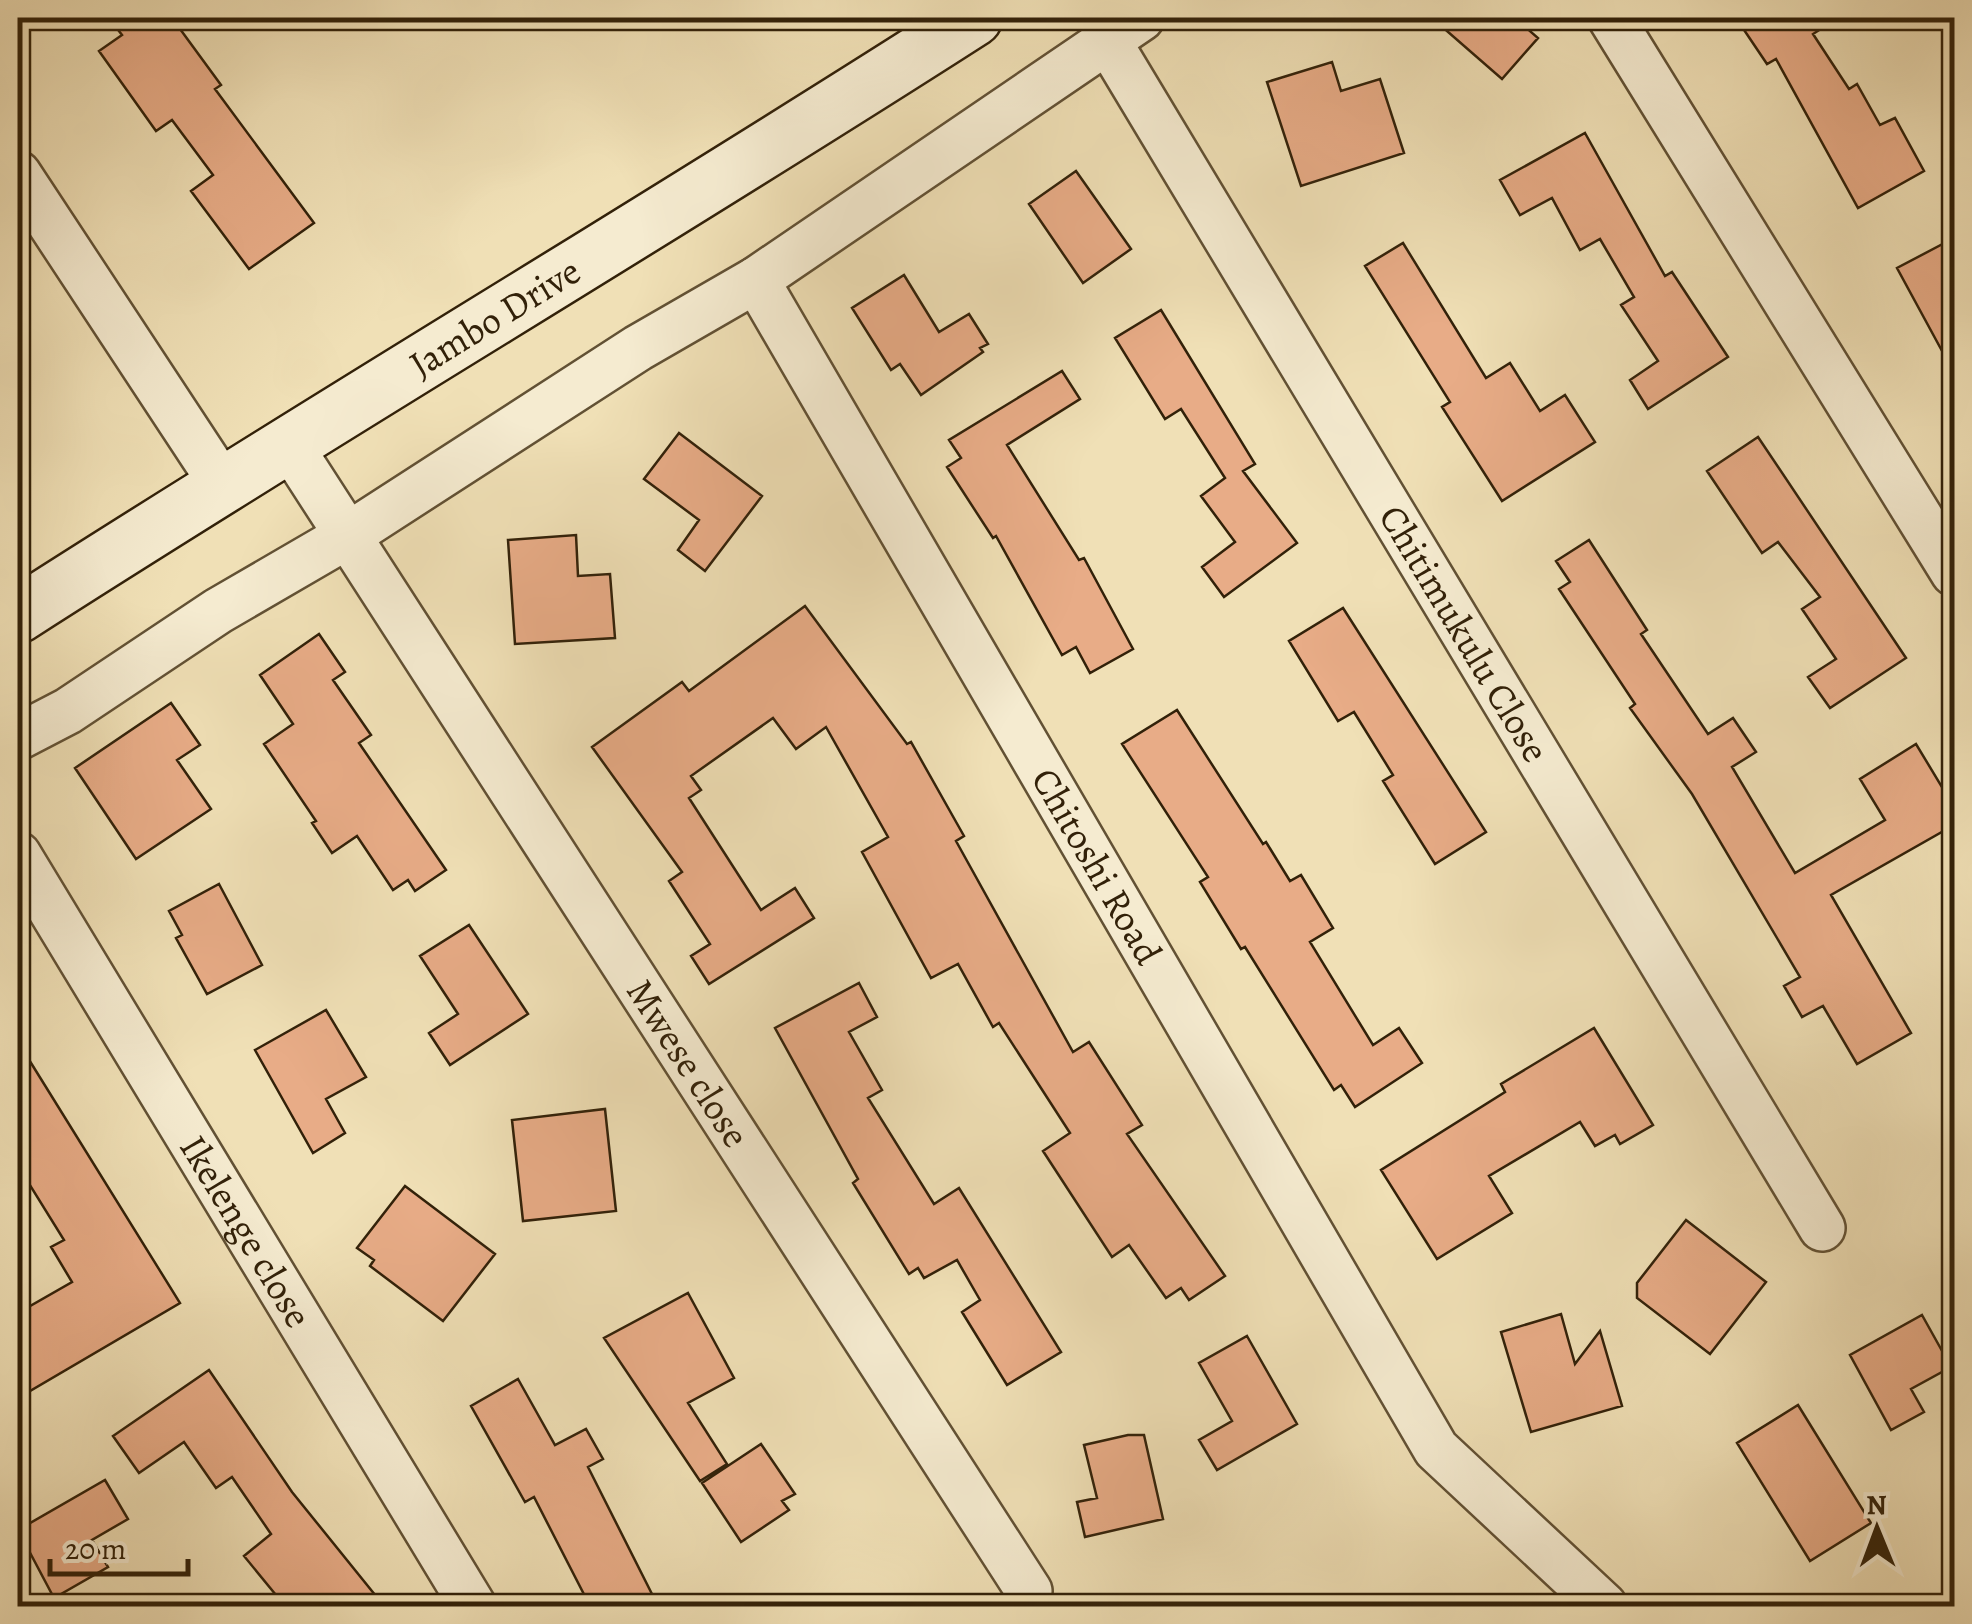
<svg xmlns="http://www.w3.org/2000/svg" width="1972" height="1624" font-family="Alegreya,serif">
	<rect width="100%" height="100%" fill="#f0e0b6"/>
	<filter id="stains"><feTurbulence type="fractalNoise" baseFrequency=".002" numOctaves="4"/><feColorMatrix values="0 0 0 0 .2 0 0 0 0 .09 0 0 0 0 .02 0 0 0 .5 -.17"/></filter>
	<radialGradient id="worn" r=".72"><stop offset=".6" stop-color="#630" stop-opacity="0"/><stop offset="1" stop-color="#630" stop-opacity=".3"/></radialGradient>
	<path fill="#e8ac87" stroke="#322109" stroke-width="2.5" d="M 109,18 L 172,18 L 221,85 L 215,89 L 314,223 L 249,269 L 191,191 L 213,175 L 172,120 L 156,131 L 99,51 L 122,35 Z
		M 1432,18 L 1515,18 L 1538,38 L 1502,79 Z
		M 1736,18 L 1838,18 L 1813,34 L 1849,89 L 1857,84 L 1880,125 L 1895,118 L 1924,171 L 1858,208 L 1776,59 L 1767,64 Z
		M 1332,62 L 1341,91 L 1380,79 L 1404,153 L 1301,186 L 1267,82 Z
		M 1585,133 L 1665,276 L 1672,272 L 1728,357 L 1648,409 L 1630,380 L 1658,361 L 1621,305 L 1634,297 L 1600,239 L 1580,250 L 1552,198 L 1520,215 L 1500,180 Z
		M 1076,171 L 1131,249 L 1083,283 L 1029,204 Z
		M 1954,238 L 1954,373 L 1897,268 Z
		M 1403,243 L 1486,378 L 1510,363 L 1540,411 L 1565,395 L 1595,442 L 1502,501 L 1442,407 L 1450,402 L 1365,266 Z
		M 904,275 L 939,332 L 969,314 L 988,344 L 980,348 L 983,352 L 921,395 L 900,364 L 891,370 L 852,308 Z
		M 1161,310 L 1255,464 L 1243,471 L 1297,543 L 1224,597 L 1202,567 L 1235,542 L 1201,496 L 1225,478 L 1181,409 L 1165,419 L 1115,338 Z
		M 1062,371 L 1080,399 L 1007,445 L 1079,560 L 1084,558 L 1133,649 L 1090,673 L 1076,647 L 1062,655 L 996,536 L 993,538 L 947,467 L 961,458 L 949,440 Z
		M 679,433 L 762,496 L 705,571 L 678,550 L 699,520 L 644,479 Z
		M 1758,437 L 1906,658 L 1830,708 L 1808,677 L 1836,659 L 1802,609 L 1820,597 L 1778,542 L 1762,553 L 1707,471 Z
		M 576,535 L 578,576 L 610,574 L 615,638 L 515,644 L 508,540 Z
		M 1589,540 L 1647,630 L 1641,634 L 1708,734 L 1733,718 L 1756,752 L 1732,767 L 1795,873 L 1885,820 L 1860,779 L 1916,744 L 1954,807 L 1954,825 L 1831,895 L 1911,1033 L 1857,1064 L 1823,1006 L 1802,1017 L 1784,986 L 1800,977 L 1692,794 L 1630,708 L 1635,704 L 1559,589 L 1570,582 L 1556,561 Z
		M 805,606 L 907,744 L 911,742 L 964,836 L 956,841 L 1073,1052 L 1089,1042 L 1142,1125 L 1127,1134 L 1225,1276 L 1189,1300 L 1181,1288 L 1166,1298 L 1129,1245 L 1112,1257 L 1043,1151 L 1070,1133 L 999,1023 L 993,1027 L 958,964 L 931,978 L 862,852 L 888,837 L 826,727 L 796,749 L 773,718 L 691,776 L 701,790 L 689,798 L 761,910 L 795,888 L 814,918 L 709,984 L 691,956 L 710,944 L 669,881 L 682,872 L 592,747 L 682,682 L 689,691 Z
		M 1343,608 L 1486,832 L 1435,864 L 1383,781 L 1393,775 L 1354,712 L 1338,721 L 1289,641 Z
		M 319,634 L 345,672 L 333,680 L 371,735 L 359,743 L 446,870 L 415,891 L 408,880 L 393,890 L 357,836 L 332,853 L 312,823 L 316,821 L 264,744 L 293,724 L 260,675 Z
		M 171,703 L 200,745 L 177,760 L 211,809 L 136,859 L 75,768 Z
		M 1177,710 L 1263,844 L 1266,842 L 1290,881 L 1301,875 L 1333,928 L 1310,942 L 1373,1045 L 1399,1028 L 1422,1063 L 1355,1107 L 1341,1085 L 1334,1090 L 1245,947 L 1241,949 L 1200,882 L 1208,877 L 1122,744 Z
		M 219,884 L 262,965 L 207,994 L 176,938 L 182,935 L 169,911 Z
		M 469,925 L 528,1014 L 450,1065 L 429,1033 L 458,1014 L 420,956 Z
		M 859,983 L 877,1017 L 849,1032 L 882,1090 L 868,1098 L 934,1204 L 959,1188 L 1061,1352 L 1007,1385 L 962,1312 L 980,1300 L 957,1260 L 924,1278 L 918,1268 L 909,1274 L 853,1183 L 858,1179 L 775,1028 Z
		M 326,1010 L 366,1077 L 326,1099 L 345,1133 L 313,1153 L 255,1050 Z
		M 1594,1028 L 1653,1125 L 1620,1144 L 1615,1135 L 1595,1146 L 1580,1122 L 1489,1176 L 1512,1213 L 1437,1259 L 1381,1170 L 1505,1092 L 1501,1084 Z
		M 18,1042 L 180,1303 L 18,1398 L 18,1313 L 72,1282 L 51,1247 L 64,1240 L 18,1166 Z
		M 605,1109 L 616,1211 L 523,1221 L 512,1120 Z
		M 405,1186 L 495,1254 L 443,1321 L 370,1266 L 374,1260 L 357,1248 Z
		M 1686,1220 L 1766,1282 L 1710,1354 L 1637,1298 L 1637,1283 Z
		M 688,1293 L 734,1378 L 688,1403 L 727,1464 L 700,1481 L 604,1338 Z
		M 1561,1314 L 1575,1364 L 1600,1331 L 1622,1406 L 1531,1432 L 1501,1332 Z
		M 1922,1315 L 1951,1367 L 1911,1389 L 1924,1412 L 1891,1430 L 1850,1355 Z
		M 1247,1336 L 1297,1424 L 1217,1470 L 1199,1440 L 1232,1421 L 1199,1363 Z
		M 209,1370 L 292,1492 L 384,1606 L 285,1606 L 244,1556 L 271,1534 L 232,1477 L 216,1488 L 184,1442 L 139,1473 L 113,1436 Z
		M 518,1379 L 555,1445 L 586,1429 L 603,1459 L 588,1467 L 658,1606 L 590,1606 L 534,1497 L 525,1502 L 471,1406 Z
		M 1798,1405 L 1871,1523 L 1810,1561 L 1737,1443 Z
		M 1128,1435 L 1144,1435 L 1163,1519 L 1085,1537 L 1077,1502 L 1097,1498 L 1084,1445 Z
		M 761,1444 L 795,1494 L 782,1501 L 789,1510 L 741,1542 L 702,1483 Z
		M 105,1480 L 128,1519 L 92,1540 L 108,1567 L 54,1598 L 18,1530 Z"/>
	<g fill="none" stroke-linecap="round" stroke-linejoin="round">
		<g stroke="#625134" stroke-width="50">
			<g id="street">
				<path d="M 1611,18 L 1954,573"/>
				<path id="s1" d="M 1106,38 L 1822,1228"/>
				<path d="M 18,174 L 222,484"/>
				<path id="s2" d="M 756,280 L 1436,1449 L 1604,1606"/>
				<path id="s3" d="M 288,443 L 1029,1591"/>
				<path d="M 18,737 L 68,711 L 218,611 L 347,536 L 638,348 L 756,280 L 1141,18"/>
				<path id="s4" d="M 18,855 L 473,1606"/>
			</g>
		</g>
		<g stroke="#322109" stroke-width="60">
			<g id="secondary">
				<path id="s5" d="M 18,615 C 334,412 658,221 974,18"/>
			</g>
		</g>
		<use href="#street" stroke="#f5ebd0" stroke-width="45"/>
		<use href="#secondary" stroke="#f5ebd0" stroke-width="55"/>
	</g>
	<g text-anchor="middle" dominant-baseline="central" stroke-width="9" stroke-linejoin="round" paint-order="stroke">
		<g font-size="38" fill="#322109" stroke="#f5ebd0">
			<text stroke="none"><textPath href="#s5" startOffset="562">Jambo Drive</textPath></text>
			<text stroke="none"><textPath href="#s1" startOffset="695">Chitimukulu Close</textPath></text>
			<text stroke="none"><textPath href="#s2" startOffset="678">Chitoshi Road</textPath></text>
			<text stroke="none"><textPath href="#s3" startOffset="738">Mwese close</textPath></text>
			<text stroke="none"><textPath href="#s4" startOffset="440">Ikelenge close</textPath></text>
		</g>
	</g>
	<rect width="1972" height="1624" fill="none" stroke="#f0e0b6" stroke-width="60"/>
	<rect x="20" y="20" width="1932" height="1584" fill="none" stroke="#322109" stroke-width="5"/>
	<rect x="30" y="30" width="1912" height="1564" fill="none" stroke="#322109" stroke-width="2.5"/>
	<g transform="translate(1877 1529) rotate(359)" stroke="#f5ebd0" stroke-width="8" paint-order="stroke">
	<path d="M0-8L18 38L0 25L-18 38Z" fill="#322109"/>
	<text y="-15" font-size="28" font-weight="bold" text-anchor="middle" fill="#322109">N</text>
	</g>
	<path d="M50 1559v15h138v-15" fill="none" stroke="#322109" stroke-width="5"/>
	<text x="65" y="1559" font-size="30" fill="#322109" stroke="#f5ebd0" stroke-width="8" paint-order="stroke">20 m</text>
	<rect width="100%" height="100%" filter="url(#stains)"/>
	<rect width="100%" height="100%" fill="url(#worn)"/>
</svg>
